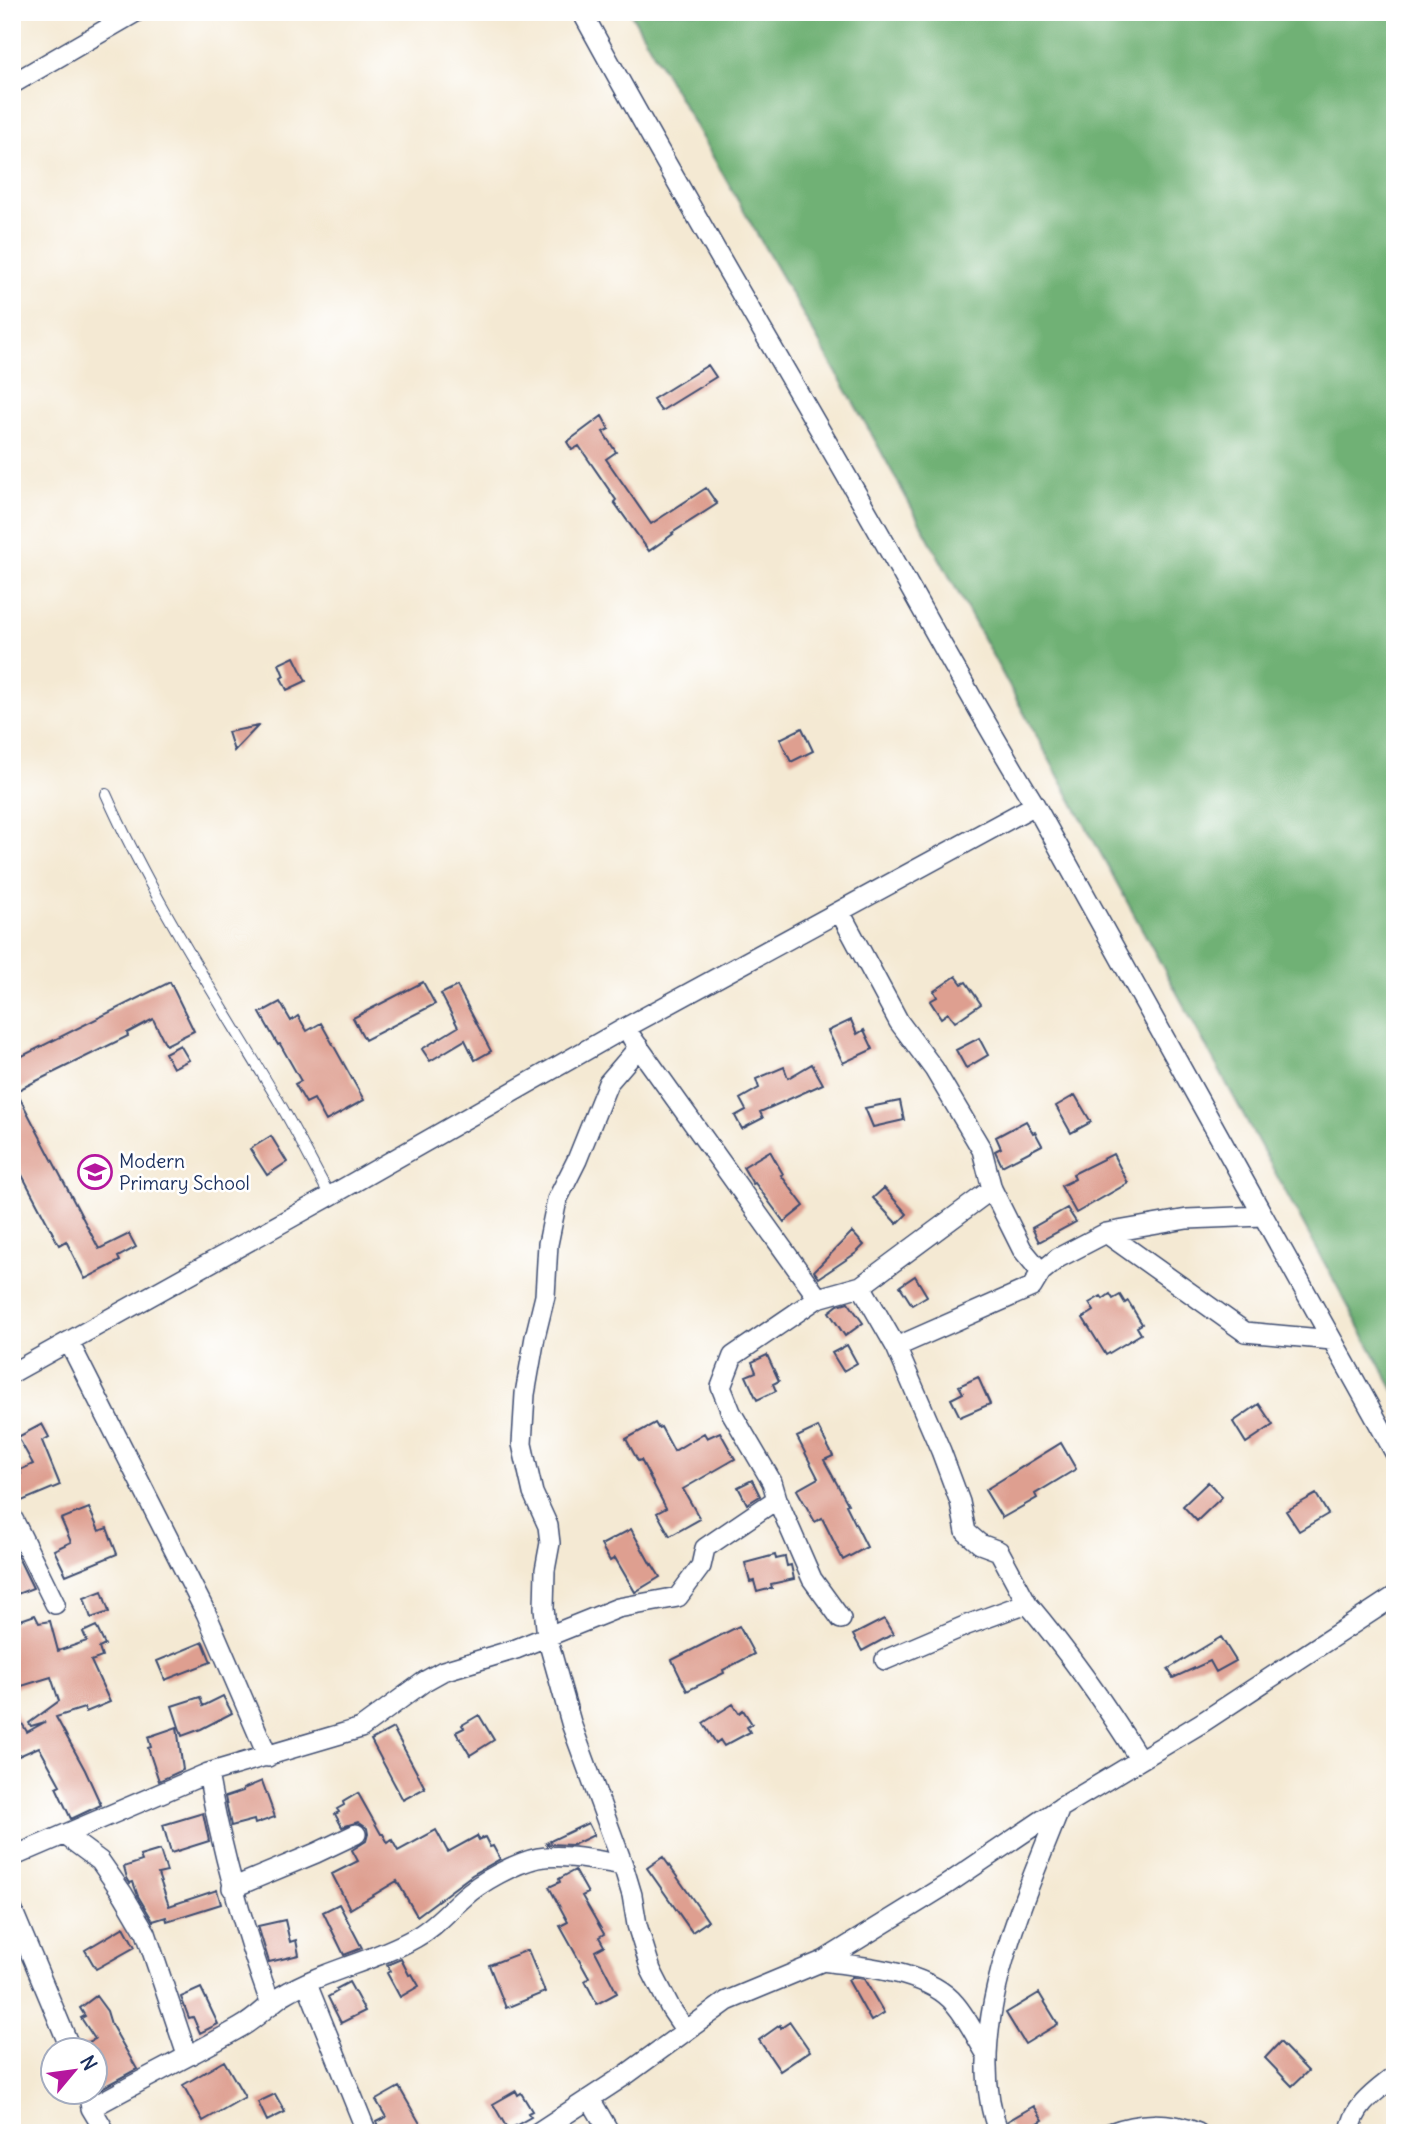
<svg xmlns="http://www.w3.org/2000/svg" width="1407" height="2145" font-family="Delius,sans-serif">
	<rect width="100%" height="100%" fill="#fff"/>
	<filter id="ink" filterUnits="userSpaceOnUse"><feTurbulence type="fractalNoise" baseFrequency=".0143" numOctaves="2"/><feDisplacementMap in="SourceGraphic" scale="14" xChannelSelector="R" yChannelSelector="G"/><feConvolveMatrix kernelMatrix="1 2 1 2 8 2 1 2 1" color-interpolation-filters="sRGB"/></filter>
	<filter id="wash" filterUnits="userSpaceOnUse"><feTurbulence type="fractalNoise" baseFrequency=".00686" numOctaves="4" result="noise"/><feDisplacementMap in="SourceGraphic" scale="28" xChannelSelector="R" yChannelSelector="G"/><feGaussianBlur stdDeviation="1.57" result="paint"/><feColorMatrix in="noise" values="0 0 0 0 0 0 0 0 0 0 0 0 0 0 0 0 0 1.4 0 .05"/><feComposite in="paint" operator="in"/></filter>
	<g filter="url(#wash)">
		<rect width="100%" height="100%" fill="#f4e9d3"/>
		<path fill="#70b174" stroke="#467069" stroke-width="2" d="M 630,12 L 1395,12 L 1395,1392 L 871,433 Z"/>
		<g id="blocks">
			<path fill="#de9f90" d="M 708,365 L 716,377 L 661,411 L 653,399 Z
				M 602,416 L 609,429 L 603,432 L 616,452 L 606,459 L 651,524 L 706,488 L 717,504 L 672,533 L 673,534 L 649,551 L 614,502 L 616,500 L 579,446 L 572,450 L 567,442 Z
				M 294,657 L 306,681 L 287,690 L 281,678 L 284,676 L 279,664 Z
				M 258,726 L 234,751 L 228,732 Z
				M 802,728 L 813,751 L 791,762 L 780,739 Z
				M 956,976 L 962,984 L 966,982 L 981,1004 L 955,1022 L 948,1013 L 941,1018 L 930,1001 L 937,997 L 934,991 Z
				M 170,982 L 194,1031 L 166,1045 L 153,1019 L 127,1033 L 128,1036 L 16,1091 L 99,1249 L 129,1234 L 136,1247 L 118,1257 L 120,1261 L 85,1279 L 66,1241 L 59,1245 L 12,1156 L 12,1061 Z
				M 423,982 L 435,1004 L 365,1040 L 353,1018 Z
				M 457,986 L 491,1051 L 475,1060 L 465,1040 L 430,1061 L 422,1049 L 458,1027 L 441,994 Z
				M 280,1002 L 291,1021 L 298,1016 L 307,1031 L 321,1023 L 364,1100 L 326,1121 L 314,1099 L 306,1103 L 295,1084 L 301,1081 L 280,1044 L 278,1045 L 260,1013 Z
				M 851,1020 L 857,1034 L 864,1030 L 873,1049 L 843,1063 L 828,1031 Z
				M 979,1038 L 988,1055 L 966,1068 L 956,1050 Z
				M 180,1045 L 189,1060 L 173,1068 L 165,1053 Z
				M 812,1064 L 823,1084 L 760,1112 L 763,1118 L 742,1129 L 735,1116 L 746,1110 L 740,1099 L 759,1088 L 756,1079 L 784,1067 L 788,1078 Z
				M 1075,1095 L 1091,1122 L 1071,1133 L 1056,1106 Z
				M 900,1101 L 904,1120 L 873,1127 L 865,1108 Z
				M 1026,1121 L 1033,1133 L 1035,1132 L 1042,1145 L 1002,1166 L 995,1151 L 1001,1148 L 996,1137 Z
				M 271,1136 L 287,1162 L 267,1175 L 250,1149 Z
				M 770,1151 L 783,1174 L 781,1175 L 804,1206 L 784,1222 L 755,1183 L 753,1184 L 743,1167 Z
				M 1113,1154 L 1128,1183 L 1076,1213 L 1061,1186 L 1075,1179 L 1073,1174 Z
				M 884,1188 L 907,1214 L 897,1224 L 873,1198 Z
				M 1067,1208 L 1076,1222 L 1039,1242 L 1032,1228 Z
				M 852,1232 L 864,1245 L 856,1253 L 819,1278 L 814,1271 Z
				M 915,1276 L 927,1296 L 912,1305 L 900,1286 Z
				M 1110,1294 L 1113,1299 L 1120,1295 L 1125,1303 L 1128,1301 L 1142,1324 L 1137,1327 L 1141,1334 L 1106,1355 L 1083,1318 L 1094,1311 L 1089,1303 L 1101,1296 L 1103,1299 Z
				M 848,1302 L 863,1323 L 845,1336 L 829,1312 L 838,1305 Z
				M 847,1345 L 857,1363 L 843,1371 L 832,1353 Z
				M 767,1355 L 779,1381 L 773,1384 L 776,1391 L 757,1400 L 746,1376 L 756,1372 L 752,1362 Z
				M 978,1377 L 990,1404 L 960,1417 L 951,1399 L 963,1393 L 959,1386 Z
				M 1259,1404 L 1273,1425 L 1246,1443 L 1233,1422 Z
				M 655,1423 L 658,1428 L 661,1427 L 674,1451 L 704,1433 L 707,1438 L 720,1432 L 735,1459 L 683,1489 L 700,1519 L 670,1536 L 657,1513 L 666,1508 L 641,1460 L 638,1461 L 626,1439 Z
				M 42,1424 L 49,1437 L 42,1441 L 60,1485 L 17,1503 L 12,1492 L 12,1478 L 21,1474 L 20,1470 L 33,1464 L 18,1437 Z
				M 818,1427 L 833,1456 L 824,1460 L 848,1504 L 846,1505 L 867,1547 L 843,1560 L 822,1518 L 815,1522 L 797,1490 L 818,1478 L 797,1437 Z
				M 1061,1443 L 1076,1469 L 1035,1494 L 1037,1498 L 1002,1518 L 985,1490 Z
				M 752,1480 L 760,1496 L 747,1504 L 738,1487 Z
				M 1208,1482 L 1222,1497 L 1197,1521 L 1183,1506 Z
				M 1316,1494 L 1328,1514 L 1299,1531 L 1286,1511 Z
				M 89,1508 L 99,1531 L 107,1528 L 117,1554 L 66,1575 L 54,1550 L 71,1542 L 61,1519 Z
				M 631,1529 L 651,1565 L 652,1564 L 660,1577 L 635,1592 L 615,1558 L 610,1561 L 601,1545 Z
				M 12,1545 L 33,1588 L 12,1596 Z
				M 775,1555 L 776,1559 L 785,1557 L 787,1566 L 791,1565 L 794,1579 L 771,1584 L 772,1588 L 757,1592 L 754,1581 L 750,1582 L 745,1563 Z
				M 102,1591 L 109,1612 L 91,1618 L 84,1598 Z
				M 35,1615 L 39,1623 L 50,1621 L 58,1651 L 87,1641 L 83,1632 L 96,1626 L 105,1645 L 99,1648 L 102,1657 L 91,1661 L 110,1702 L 86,1712 L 84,1708 L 56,1717 L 85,1770 L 101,1805 L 71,1819 L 56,1787 L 60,1785 L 39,1747 L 12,1759 L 12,1706 L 27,1732 L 45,1722 L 31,1726 L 29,1723 L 59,1701 L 51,1677 L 12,1689 L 12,1623 Z
				M 884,1619 L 893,1634 L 862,1651 L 853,1635 Z
				M 739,1626 L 754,1654 L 723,1670 L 724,1673 L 687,1691 L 672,1660 Z
				M 1221,1637 L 1236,1661 L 1216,1672 L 1210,1661 L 1173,1678 L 1168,1669 Z
				M 203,1642 L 211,1662 L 165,1680 L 157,1661 Z
				M 223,1696 L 232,1713 L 201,1729 L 182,1736 L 172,1706 L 200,1697 L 203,1706 Z
				M 733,1704 L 739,1713 L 743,1710 L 752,1724 L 747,1727 L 750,1732 L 724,1746 L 720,1740 L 716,1743 L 703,1723 Z
				M 479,1715 L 494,1740 L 470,1755 L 456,1732 L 464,1728 L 462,1725 Z
				M 177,1727 L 183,1770 L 159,1781 L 148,1748 L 151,1747 L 148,1737 Z
				M 393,1728 L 425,1788 L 403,1800 L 371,1740 Z
				M 262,1781 L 275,1817 L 255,1824 L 254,1820 L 231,1826 L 225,1797 L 243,1791 L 243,1789 Z
				M 358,1793 L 381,1834 L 383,1834 L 388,1843 L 392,1840 L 398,1851 L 436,1830 L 448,1852 L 477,1836 L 479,1840 L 485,1837 L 490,1847 L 493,1846 L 500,1859 L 472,1875 L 417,1916 L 397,1881 L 350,1909 L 332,1874 L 358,1861 L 352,1850 L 366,1841 L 368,1834 L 367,1828 L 358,1822 L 342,1827 L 335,1814 L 339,1812 L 337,1809 L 344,1805 L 343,1802 Z
				M 203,1813 L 209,1841 L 171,1853 L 163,1825 Z
				M 588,1823 L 594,1835 L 573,1845 L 547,1844 L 546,1843 Z
				M 160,1850 L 167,1872 L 158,1874 L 169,1906 L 217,1890 L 221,1904 L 167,1921 L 166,1917 L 153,1921 L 138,1896 L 133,1882 L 130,1883 L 127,1878 L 124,1867 L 142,1861 L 140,1856 Z
				M 663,1857 L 708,1921 L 692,1932 L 647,1868 Z
				M 575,1870 L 588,1893 L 582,1896 L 604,1934 L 599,1937 L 604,1946 L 595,1951 L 617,1993 L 597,2004 L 585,1981 L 589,1978 L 560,1926 L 568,1922 L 549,1887 L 560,1882 L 559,1879 Z
				M 339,1904 L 362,1948 L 344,1955 L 323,1912 Z
				M 285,1920 L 290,1942 L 296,1940 L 299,1955 L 269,1962 L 258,1926 Z
				M 124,1927 L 135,1947 L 96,1969 L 85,1950 Z
				M 528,1950 L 545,1992 L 506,2008 L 489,1965 Z
				M 401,1959 L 409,1975 L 412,1974 L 419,1986 L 400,1997 L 387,1973 L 390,1971 L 387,1965 Z
				M 852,1977 L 864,1979 L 884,2013 L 871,2021 L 848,1980 Z
				M 349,1982 L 365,2011 L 341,2023 L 328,1997 L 338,1991 L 336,1989 Z
				M 201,1988 L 218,2024 L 200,2033 L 193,2017 L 189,2018 L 181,1997 Z
				M 1039,1993 L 1058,2024 L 1025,2044 L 1006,2013 Z
				M 96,1996 L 107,2011 L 111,2024 L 137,2069 L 100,2089 L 94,2082 L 94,2050 L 83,2050 L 82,2045 L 95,2039 L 81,2018 L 85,2016 L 80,2008 Z
				M 790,2022 L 810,2051 L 780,2071 L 759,2040 L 780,2025 L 781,2028 Z
				M 1280,2042 L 1308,2071 L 1292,2086 L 1265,2058 Z
				M 224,2061 L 245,2097 L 203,2121 L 183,2085 Z
				M 399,2087 L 422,2127 L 411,2133 L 382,2133 L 376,2122 L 386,2117 L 376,2100 Z
				M 516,2091 L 518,2095 L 521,2093 L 532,2111 L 528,2113 L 531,2117 L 508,2130 L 493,2104 Z
				M 275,2094 L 285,2112 L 267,2121 L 258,2102 Z
				M 1034,2106 L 1043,2120 L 1021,2133 L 1013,2133 L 1008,2121 Z"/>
		</g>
	</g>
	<g filter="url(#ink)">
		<use href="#blocks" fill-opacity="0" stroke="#3c4b70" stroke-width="2"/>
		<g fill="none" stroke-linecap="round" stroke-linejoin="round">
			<g stroke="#3c4b70" stroke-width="12">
				<path id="lane" d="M 106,794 C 154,902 219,1001 279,1102 C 297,1133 313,1165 330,1196"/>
			</g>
			<g stroke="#3c4b70" stroke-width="22">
				<path id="street" d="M 582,12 C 672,178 768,339 862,503 C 920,603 974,707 1035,805 L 1395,1453
					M 12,84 L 136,12
					M 840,912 L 899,1022 L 934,1069 L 982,1150 L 992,1189 L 1022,1249 L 1041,1272
					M 632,1038 L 818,1298 L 861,1286 L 992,1189
					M 639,1047 L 608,1083 L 577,1160 L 557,1200 L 548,1244 L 545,1296 L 535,1337 L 525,1394 L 522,1444 L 533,1493 L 548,1526 L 550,1543 L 545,1570 L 544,1608 L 547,1637 L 572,1726 L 623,1865 L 632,1895 L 637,1925 L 651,1970 L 671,2009 L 686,2031
					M 1106,1233 L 1245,1332 L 1332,1340
					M 861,1286 L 896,1347 L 941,1451 L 960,1502 L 966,1532 L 980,1544 L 999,1551 L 1027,1603
					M 818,1298 L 733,1356 L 721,1387 L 731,1412 L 772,1482 L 777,1499 L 812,1579 L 841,1619
					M 69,1342 L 206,1613 L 268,1757
					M 896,1347 L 1032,1287 L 1041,1272 L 1058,1258 L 1106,1233 L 1187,1219 L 1263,1216
					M 12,1373 L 330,1196 L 625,1028 L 1035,805
					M 12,1517 L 55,1604
					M 885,1660 L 967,1625 L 1027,1603 C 1069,1653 1106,1705 1140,1760
					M 208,1773 C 222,1854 243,1928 271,2005
					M 65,1835 L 100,1861 L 123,1894 L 146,1933 L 187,2055
					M 12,1857 L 208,1773 L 361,1728 L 425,1681 L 443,1671 L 516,1649 L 618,1608 L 678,1597 L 701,1566 L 705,1548 L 777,1499
					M 232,1888 L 316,1853 L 356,1834
					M 12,1909 L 71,2050
					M 823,1961 C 863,1967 928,1971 955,2004 C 968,2019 977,2039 987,2055
					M 307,1984 L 367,2133
					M 88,2092 L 91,2108 L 106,2133
					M 590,2099 L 610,2133
					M 91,2108 C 141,2080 192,2055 241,2027 C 256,2019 268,2005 283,1995 C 324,1970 373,1962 415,1938 C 434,1928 447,1912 463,1898 C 480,1882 515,1863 538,1858 C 563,1853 598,1861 623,1865
					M 537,2133 L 627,2074 L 727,2001 L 823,1961 L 946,1885 L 1060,1808 L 1203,1722 L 1395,1596
					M 999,2133 C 960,2035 1024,1900 1060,1808
					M 1110,2133 C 1138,2122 1169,2121 1198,2133
					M 1350,2133 C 1353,2106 1375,2092 1395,2076"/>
			</g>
			<use href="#lane" stroke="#fff" stroke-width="10"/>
			<use href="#street" stroke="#fff" stroke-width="19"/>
		</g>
	</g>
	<defs>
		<g id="school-ring" transform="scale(1.75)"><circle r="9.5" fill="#fff" stroke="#b5179e" stroke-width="1.5"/><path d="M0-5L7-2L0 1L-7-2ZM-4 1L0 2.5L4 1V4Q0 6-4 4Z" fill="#b5179e"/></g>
	</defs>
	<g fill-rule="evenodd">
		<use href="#school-ring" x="95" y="1172"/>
	</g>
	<g text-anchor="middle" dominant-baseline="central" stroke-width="5" stroke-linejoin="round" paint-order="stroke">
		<g font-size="19" fill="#1b2f5e" stroke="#fff" text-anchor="start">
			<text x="119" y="1161">Modern<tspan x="119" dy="22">Primary School</tspan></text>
		</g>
	</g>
	<rect width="1407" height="2145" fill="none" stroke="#fff" stroke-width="42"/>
	<g transform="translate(74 2071) rotate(61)"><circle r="33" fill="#ffffff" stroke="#a4acbf" stroke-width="2"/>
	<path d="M0-5L12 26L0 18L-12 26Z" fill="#b5179e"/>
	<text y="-10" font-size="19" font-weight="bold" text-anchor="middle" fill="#1b2f5e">N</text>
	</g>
</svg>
